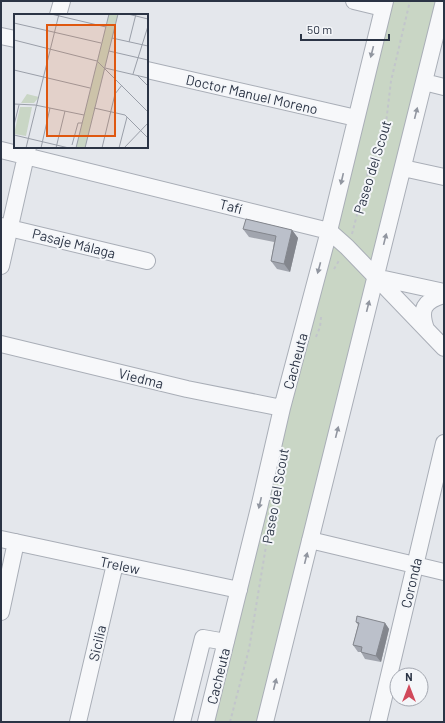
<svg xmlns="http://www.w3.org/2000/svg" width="445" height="723" font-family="Barlow,sans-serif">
	<rect width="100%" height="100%" fill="#e4e7ec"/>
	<path fill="#c9d6c5" d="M 385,1 L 444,1 L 265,722 L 206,722 Z"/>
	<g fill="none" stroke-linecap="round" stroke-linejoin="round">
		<g stroke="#a9aeb7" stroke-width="18">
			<path id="minor" d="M 354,1 L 383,8
				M 58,15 L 62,1
				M 1,36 L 15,39
				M 147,70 L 356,118
				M 424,82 L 444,87
				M 1,150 L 329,231 L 347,247 L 444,348
				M 403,168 L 444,177
				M 1,226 L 147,261
				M 1,266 L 28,147
				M 375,277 L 444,292
				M 426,329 C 419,309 424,301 444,295
				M 1,344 L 187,389 L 282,408
				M 1,539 L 239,590
				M 310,540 L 444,572
				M 1,612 L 16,542
				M 78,722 L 115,564
				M 182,722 L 203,638 L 226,642
				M 206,722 L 259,508 L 282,408 L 329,231 L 385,1
				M 265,722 L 444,1
				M 378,722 L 444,443"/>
		</g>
		<path stroke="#c2c5cb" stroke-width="2" stroke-dasharray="3 3" stroke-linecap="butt" d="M 352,234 L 369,168 L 379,147 L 386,123 L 391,81 L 410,1
			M 334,269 L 340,259
			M 316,337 L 320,327 L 321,317
			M 230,722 L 249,649 L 269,528"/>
		<use href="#minor" stroke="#f7f8fa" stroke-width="16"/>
	</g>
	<path fill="#a1a5ae" d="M 243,229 L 292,230 L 298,238 L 290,272 L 277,269 L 271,261 L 274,242 L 249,237 Z
		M 356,622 L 385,623 L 389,629 L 381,662 L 365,659 L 361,652 L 358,652 L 353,645 L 358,625 Z"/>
	<path fill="#83868d" d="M 292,230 L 298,238 L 290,272 L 284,264 Z
		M 385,623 L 389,629 L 381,662 L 376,656 Z"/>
	<path fill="#bbc0ca" stroke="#83868d" d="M 246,219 L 292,230 L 284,264 L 271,261 L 276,236 L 243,229 Z
		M 357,616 L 385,623 L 376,656 L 361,652 L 362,647 L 353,645 L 359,623 L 356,622 Z"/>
	<defs><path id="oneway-solid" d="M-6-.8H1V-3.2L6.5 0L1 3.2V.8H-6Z"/></defs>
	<g fill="#9196a0">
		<use href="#oneway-solid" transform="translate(372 52) rotate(104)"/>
		<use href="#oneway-solid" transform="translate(416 113) rotate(-76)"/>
		<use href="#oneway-solid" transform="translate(342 179) rotate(103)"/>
		<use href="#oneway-solid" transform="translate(385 239) rotate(-76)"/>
		<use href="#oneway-solid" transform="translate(319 268) rotate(105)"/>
		<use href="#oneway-solid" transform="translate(368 306) rotate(-76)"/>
		<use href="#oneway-solid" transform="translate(337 432) rotate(-76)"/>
		<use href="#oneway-solid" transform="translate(260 503) rotate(103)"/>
		<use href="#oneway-solid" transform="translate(306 558) rotate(-76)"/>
		<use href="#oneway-solid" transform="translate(275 684) rotate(-76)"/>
	</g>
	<g text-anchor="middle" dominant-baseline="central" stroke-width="4" stroke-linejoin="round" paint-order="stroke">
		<g font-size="14" fill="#2b3445" stroke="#f4f6f9">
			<text transform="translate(252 94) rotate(13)">Doctor Manuel Moreno</text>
			<text transform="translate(372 167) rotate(-73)">Paseo del Scout</text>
			<text transform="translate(231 206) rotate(14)">Tafí</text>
			<text transform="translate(74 243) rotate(14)">Pasaje Málaga</text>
			<text transform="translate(295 361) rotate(-75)">Cacheuta</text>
			<text transform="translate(141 378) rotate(14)">Viedma</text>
			<text transform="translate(275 496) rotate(-80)">Paseo del Scout</text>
			<text transform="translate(120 565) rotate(12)">Trelew</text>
			<text transform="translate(411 583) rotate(-77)">Coronda</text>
			<text transform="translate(97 643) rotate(-77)">Sicilia</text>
			<text transform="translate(218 676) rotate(-76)">Cacheuta</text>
		</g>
	</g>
	<g transform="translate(14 14)">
		<rect width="134" height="134" fill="#e4e7ec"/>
		<path d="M 95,0 L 104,0 L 71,134 L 62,134 ZM 13,80 L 25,83 L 20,89 L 7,89 ZM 6,93 L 18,93 L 12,122 L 0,120 Z" fill="#c9d6c5"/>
		<path fill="none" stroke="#9a9fa9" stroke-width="1" d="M 37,0 L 92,13M 114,0 L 134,5M 0,9 L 87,29M 98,24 L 134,32M 0,26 L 83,47 L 134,98M 115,28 L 122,0M 95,37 L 134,46M 91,54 L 134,64M 0,56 L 76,74M 119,60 L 134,12M 123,61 L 134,72M 0,90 L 21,91 L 70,101M 80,94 L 111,101 L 134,124M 0,111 L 5,91M 0,121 L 55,134M 58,131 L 64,109 L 68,109M 12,134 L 45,0M 27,134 L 36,94M 42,134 L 51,97M 62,134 L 95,0M 71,134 L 104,0M 88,134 L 101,80 L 108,71M 105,134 L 113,103M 110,134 L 134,109"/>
		<path fill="#df570f" fill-opacity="0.15" stroke="#df570f" stroke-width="2" d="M 33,11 L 101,11 L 101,122 L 33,122 Z"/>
		<rect width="134" height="134" fill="none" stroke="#2b3445" stroke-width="2"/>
	</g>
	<rect width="445" height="723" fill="none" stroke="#2b3445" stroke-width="4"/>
	<g transform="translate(409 687)"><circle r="19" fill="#f4f6f9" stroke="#a4a8b1"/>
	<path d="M0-3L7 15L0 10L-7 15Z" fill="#d1495b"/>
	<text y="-6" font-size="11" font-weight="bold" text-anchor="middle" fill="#2b3445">N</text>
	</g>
	<path d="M301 34v6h88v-6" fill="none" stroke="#2b3445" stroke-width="2"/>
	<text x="307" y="34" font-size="12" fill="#2b3445" stroke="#f4f6f9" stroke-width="3" paint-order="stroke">50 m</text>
</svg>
